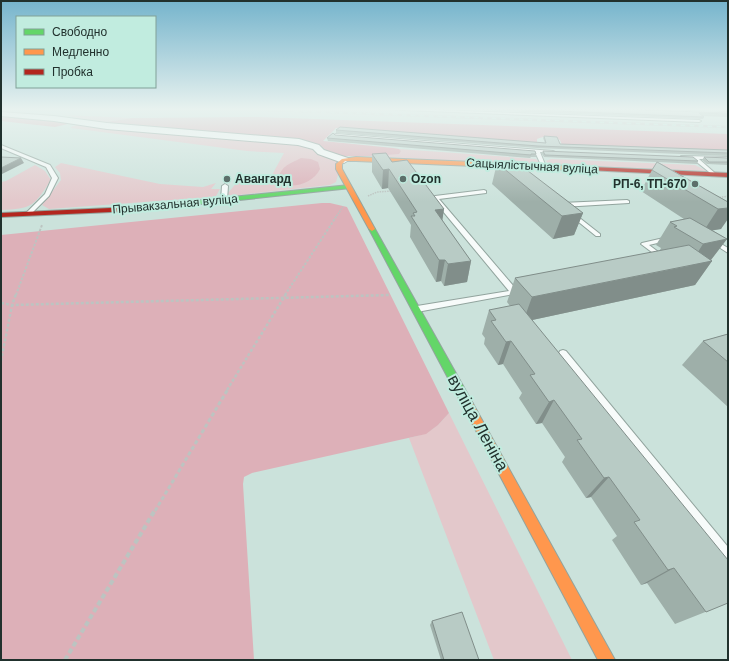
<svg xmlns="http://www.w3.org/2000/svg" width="729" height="661" font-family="Arial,sans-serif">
	<rect width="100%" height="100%" fill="#cbe2db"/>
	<path fill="#e3c8cb" d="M 64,115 L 132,118 L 100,123 Z
		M 83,123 L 271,140 L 310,147 L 338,160 L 338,175 L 336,182 L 330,185 L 229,196 L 228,193 L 238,181 L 259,182 L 263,175 L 272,175 L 284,153 L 247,151 L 71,128 L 71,127 Z
		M 399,149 L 536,159 L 540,163 L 536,165 L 368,156 L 401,151 Z
		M 551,159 L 695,165 L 707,171 L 549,164 L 546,161 Z
		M 61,163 L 160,184 L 203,187 L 216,183 L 211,189 L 220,189 L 216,196 L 211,197 L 49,209 L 42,205 L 61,180 L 60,173 L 55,167 Z
		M 35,165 L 45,171 L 51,180 C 34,206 32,209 1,210 L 1,182 L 6,181 Z
		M 449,413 L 572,660 L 494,660 L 409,438 C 430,433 435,429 449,413 Z"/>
	<path fill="#ddb0b8" d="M 1,115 L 76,122 L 55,127 L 1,121 Z
		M 259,117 L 728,134 L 728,151 L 562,145 L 560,140 C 553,136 544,136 537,139 L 537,144 L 527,144 L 336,128 L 323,141 L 393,148 L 399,149 L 401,151 L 399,154 L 370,156 L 344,156 L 329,153 L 321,146 L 293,140 L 100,123 L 132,118 Z
		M 301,158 L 311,159 L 318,162 L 320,169 C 313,184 291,190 277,182 C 281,166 287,165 301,158 Z
		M 322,203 L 330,203 L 347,207 L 449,413 L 438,425 L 426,434 L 252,473 L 244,477 L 243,484 L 254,660 L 1,660 L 1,235 Z"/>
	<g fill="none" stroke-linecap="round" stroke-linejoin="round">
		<g stroke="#92a49e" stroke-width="2">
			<path id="lane" d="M 378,109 L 411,109 L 699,120 L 701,121 L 699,122 Z
				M 613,109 L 728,112 L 728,114 L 615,110 Z
				M 336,134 L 553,151 L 555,152 L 553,153 L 540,152 L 546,167 L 544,168 L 542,167 L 535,152 L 335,136 L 334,135 Z
				M 1,145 L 50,165 L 58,178 L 49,196 L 30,215 L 25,214 L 45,194 L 52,178 L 46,167 L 1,148 Z
				M 683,156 L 728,157 L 728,159 L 699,159 L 716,174 L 716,175 L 714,176 L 693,159 L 681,158 L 681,156 Z
				M 225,184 L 228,186 L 227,200 L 224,202 L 221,200 L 222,186 Z
				M 484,190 L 486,191 L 486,193 L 439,199 L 516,289 L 520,289 L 524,291 L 520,293 L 417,312 L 414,311 L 413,309 L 414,307 L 417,306 L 509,291 L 432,198 L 435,196 Z
				M 627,200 L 629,201 L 629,203 L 562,207 L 559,205 L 562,203 Z
				M 572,212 L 600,234 L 600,236 L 596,236 L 570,215 L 569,214 Z
				M 668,237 L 670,238 L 670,240 L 649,245 L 665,257 L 665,259 L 661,259 L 641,244 L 642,243 Z
				M 713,239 L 728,248 L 728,253 L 711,242 L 711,240 Z
				M 563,350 L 566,351 L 728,547 L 728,563 L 724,561 L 560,355 L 559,353 L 560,351 Z"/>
		</g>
		<g stroke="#92a49e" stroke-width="2">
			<path id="street" d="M 1,112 L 54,116 L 107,123 L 299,139 L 319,145 L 324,150 L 348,158 L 349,160 L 344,163 L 340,162 L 318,154 L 313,149 L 298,145 L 107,129 L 54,121 L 1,116 Z"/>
		</g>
		<g stroke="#92a49e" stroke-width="2">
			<path id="fast" d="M 349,185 L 351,186 L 351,188 L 173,207 L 170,205 L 173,203 Z
				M 372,227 L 375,229 L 472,402 L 473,405 L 472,408 L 468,409 L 464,408 L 369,229 Z"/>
		</g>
		<g stroke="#92a49e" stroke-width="2">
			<path id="slow" d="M 356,157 L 569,166 L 572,168 L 569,170 L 356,161 L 345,161 L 342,164 L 342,169 L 375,229 L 372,231 L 369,229 L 336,169 L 336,164 L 342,159 Z
				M 468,401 L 472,402 L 615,660 L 598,660 L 464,408 L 463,405 L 464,402 Z"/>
		</g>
		<g stroke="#92a49e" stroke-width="2">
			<path id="jam" d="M 569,166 L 728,173 L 728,177 L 567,169 L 567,167 Z
				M 173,203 L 175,204 L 175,206 L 133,211 L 1,217 L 1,213 L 133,207 Z"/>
		</g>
		<path stroke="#bcc4c1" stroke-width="1.5" stroke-dasharray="1.5 1" stroke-linecap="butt" d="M 368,196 L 377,192 L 392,191
			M 717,198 L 728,196
			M 335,218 L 343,207"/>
		<path stroke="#bcc4c1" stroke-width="2" stroke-dasharray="2.5 1.5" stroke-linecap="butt" d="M 16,295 L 42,225
			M 285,295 L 336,217"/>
		<path stroke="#bcc4c1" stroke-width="2.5" stroke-dasharray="3 2" stroke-linecap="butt" d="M 1,303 L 12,305 L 390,295
			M 1,361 L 12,305 L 16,294
			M 227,390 L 286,294"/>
		<path stroke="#bcc4c1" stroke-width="3" stroke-dasharray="4 2.5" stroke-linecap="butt" d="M 155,511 L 228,389"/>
		<path stroke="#bcc4c1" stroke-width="4" stroke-dasharray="5 3" stroke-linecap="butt" d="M 65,660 L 155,510"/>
		<use href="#lane" fill="#f7fbfa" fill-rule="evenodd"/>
		<use href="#street" fill="#f7fbfa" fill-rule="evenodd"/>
		<use href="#fast" fill="#63d668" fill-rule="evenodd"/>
		<use href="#slow" fill="#ff974d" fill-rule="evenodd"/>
		<use href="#jam" fill="#b3261e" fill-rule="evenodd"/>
		<g stroke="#c6ccca" stroke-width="2.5">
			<path id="rail" d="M 240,109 L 728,127"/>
		</g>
		<use href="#rail" stroke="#c1ecdf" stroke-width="1.5" stroke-dasharray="4.5" stroke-linecap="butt"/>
	</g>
	<path fill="#9eafa9" d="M 450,109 L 617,109 L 728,113 L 728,117 L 702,116 L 704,117 L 703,119 Z
		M 660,109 L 728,109 L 728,110 Z
		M 336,130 L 545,143 L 543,138 L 544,136 L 560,144 L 728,150 L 728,156 L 537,148 L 336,133 Z
		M 327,138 L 536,154 L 536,157 L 531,157 L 530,158 L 328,141 Z
		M 543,151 L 698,161 L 697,164 L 658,162 L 728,202 L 721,229 L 712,230 L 727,239 L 711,260 L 712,261 L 695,285 L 532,320 L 728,603 L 675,624 L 647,583 L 641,585 L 612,540 L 617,536 L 591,497 L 586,498 L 562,462 L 565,457 L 542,423 L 536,424 L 519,398 L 522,393 L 503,364 L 498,365 L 484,344 L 485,338 L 482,334 L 489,310 L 510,306 L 507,302 L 515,278 L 661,251 L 660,250 L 661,248 L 656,245 L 670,222 L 684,219 L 641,191 L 652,170 L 657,162 L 544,157 L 542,154 Z
		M 372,154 L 392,162 L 444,209 L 442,220 L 471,261 L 467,282 L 444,286 L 441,281 L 436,282 L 410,237 L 411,225 L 388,188 L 382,189 L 372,172 Z
		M 704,157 L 728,158 L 728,165 L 707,164 L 702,160 Z
		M 497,163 L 583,213 L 574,235 L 553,239 L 492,184 Z
		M 728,334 L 728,407 L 682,365 L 703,341 Z
		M 432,621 L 479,660 L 441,660 L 430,625 Z"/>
	<path fill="#818e8a" d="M 21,158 L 24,163 L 2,174 L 1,173 L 1,168 Z
		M 389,169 L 388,188 L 382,189 L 383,170 Z
		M 728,208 L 728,219 L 721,229 L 703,232 L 718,209 Z
		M 444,209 L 441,229 L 435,210 Z
		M 583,213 L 574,235 L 553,239 L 562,216 Z
		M 727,239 L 710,261 L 712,261 L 695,285 L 523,322 L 532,297 L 689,266 L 703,244 Z
		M 439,260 L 445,260 L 441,281 L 436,282 Z
		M 471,261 L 467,282 L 444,286 L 448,264 Z
		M 511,341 L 503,364 L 498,365 L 506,342 Z
		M 554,400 L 542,423 L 536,424 L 549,402 Z
		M 609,477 L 591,497 L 586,498 L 604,478 Z
		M 674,568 L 647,583 L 641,585 L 668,570 Z"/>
	<path fill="#b8cbc5" stroke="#818e8a" d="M 509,109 L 617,109 L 728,113 L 728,114 L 699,113 L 704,117 Z
		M 340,127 L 546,143 L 544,136 L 557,137 L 560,144 L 728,150 L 728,153 L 538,146 L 336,130 Z
		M 333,133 L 335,135 L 535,151 L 536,154 L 531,154 L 531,155 L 327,138 Z
		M 543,151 L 693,157 L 698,161 L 545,155 Z
		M 386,153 L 392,162 L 407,160 L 444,209 L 435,210 L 471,261 L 448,264 L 445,260 L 439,260 L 411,216 L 415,216 L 413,213 L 417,212 L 389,169 L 383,170 L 372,154 Z
		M 1,157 L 21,158 L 1,168 Z
		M 704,157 L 728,158 L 728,162 L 709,162 Z
		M 515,161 L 583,213 L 562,216 L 497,163 Z
		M 657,162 L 728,202 L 728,208 L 718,209 L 652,170 Z
		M 690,218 L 727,239 L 703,244 L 674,227 L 677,226 L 670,222 Z
		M 689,245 L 712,261 L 532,297 L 515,278 Z
		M 519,304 L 728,560 L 728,603 L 706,612 L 674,568 L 668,570 L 634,522 L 640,520 L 609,477 L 604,478 L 577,440 L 582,439 L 554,400 L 549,402 L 530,375 L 535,374 L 511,341 L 506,342 L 491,321 L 496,320 L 489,310 Z
		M 728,334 L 728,362 L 703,341 Z
		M 462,612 L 479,660 L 444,660 L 432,621 Z"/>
	<linearGradient id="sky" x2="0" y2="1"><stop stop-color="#75b4cc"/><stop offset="0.54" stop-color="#e8f2ef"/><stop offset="1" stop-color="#e8f2ef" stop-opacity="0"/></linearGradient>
	<rect width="729" height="202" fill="url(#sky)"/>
	<g fill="#5c6f6a" stroke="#c1ecdf" stroke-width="1.5">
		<circle cx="227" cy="179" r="4"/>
		<circle cx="403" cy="179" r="4"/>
		<circle cx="695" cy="184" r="4"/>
	</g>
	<g text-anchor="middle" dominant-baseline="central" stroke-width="4" stroke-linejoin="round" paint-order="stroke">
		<g font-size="12" fill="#21312d" stroke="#c1ecdf">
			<text transform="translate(532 166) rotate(3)">Сацыялістычная вуліца</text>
			<text transform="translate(175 204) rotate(-5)">Прывакзальная вуліца</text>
		</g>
		<g font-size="12" font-weight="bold" fill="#21312d" stroke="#c1ecdf" text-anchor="start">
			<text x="235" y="179">Авангард</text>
			<text x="411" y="179">Ozon</text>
			<text x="687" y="184" text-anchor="end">РП-6, ТП-670</text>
		</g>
		<g font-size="17" fill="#21312d" stroke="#c1ecdf">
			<text transform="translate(478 423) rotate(61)">вуліца Леніна</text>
		</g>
	</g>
	<rect width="729" height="661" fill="none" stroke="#21312d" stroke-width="4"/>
	<rect x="16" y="16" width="140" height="72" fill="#c1ecdf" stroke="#81a198"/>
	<rect x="24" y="29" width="20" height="6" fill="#63d668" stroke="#81a198"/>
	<text x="52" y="36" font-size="12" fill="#21312d">Свободно</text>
	<rect x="24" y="49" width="20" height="6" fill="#ff974d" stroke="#81a198"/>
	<text x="52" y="56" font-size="12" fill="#21312d">Медленно</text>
	<rect x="24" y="69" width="20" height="6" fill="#b3261e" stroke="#81a198"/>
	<text x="52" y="76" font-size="12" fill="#21312d">Пробка</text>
</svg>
